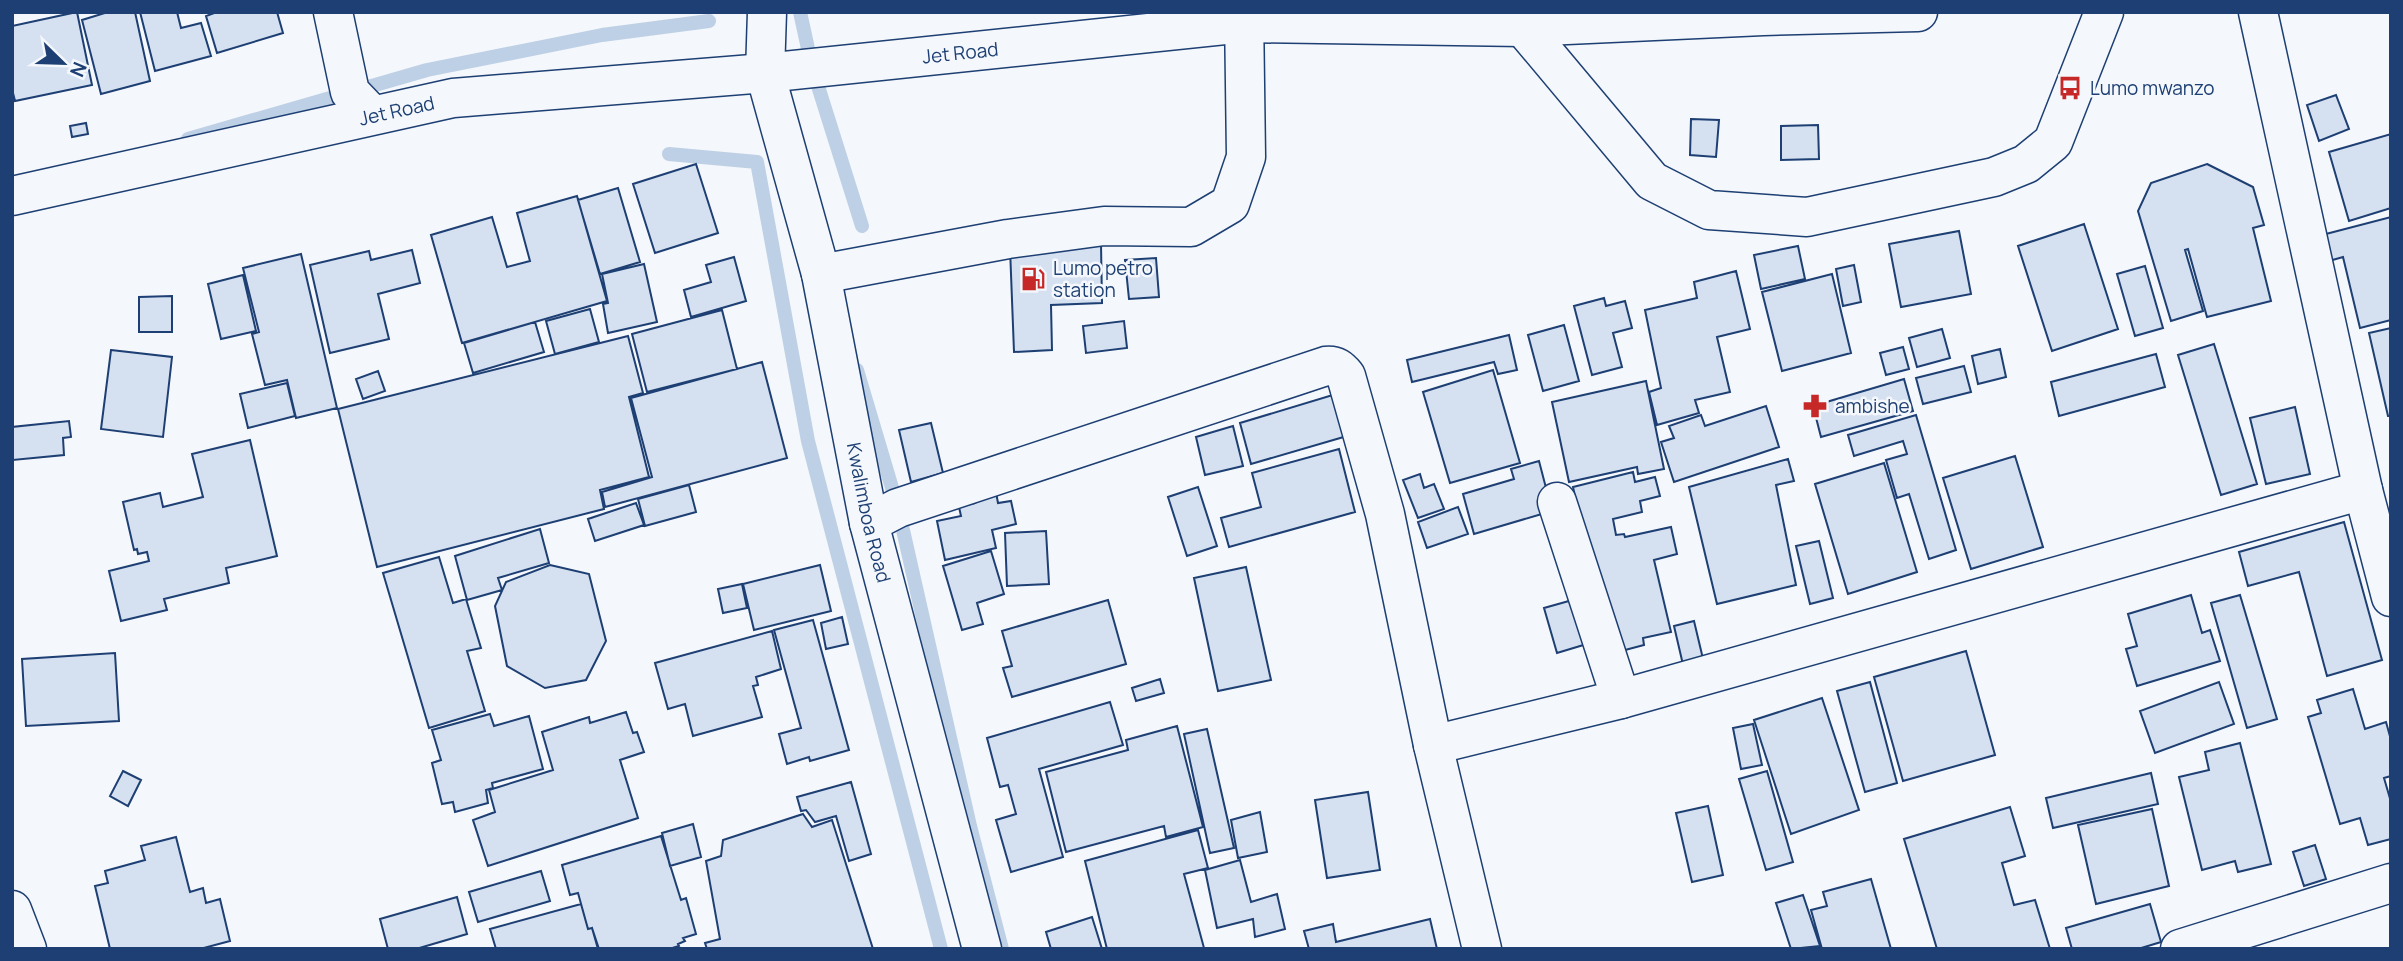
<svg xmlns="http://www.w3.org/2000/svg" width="2403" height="961" font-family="Manrope,sans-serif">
	<rect width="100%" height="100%" fill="#f4f7fb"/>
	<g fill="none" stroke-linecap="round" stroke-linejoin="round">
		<path stroke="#bed0e5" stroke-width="14" d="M 800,12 L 812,67 L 862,226
			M 188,139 L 427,70 L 602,35 L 709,21
			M 669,154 L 757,162 L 808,441 L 941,949
			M 857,370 L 898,508 L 970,826 L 1002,949"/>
	</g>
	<path fill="#d5e0f0" stroke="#1d3f73" stroke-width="2" d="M 77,12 L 92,85 L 15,101 L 12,89 L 12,26 Z
		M 108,12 L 135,12 L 150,81 L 101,94 L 82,20 Z
		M 140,12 L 177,12 L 181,28 L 201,23 L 211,56 L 155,71 Z
		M 217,12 L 277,12 L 283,33 L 217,53 L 206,16 Z
		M 2336,95 L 2349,129 L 2319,141 L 2307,105 Z
		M 1691,119 L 1719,120 L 1716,157 L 1690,155 Z
		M 86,123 L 88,134 L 72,137 L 70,126 Z
		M 1818,125 L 1819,159 L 1781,160 L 1781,126 Z
		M 2391,134 L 2391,208 L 2349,221 L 2329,152 Z
		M 696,164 L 718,233 L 655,253 L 633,184 Z
		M 2207,164 L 2253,187 L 2264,225 L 2253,228 L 2271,301 L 2207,317 L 2188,249 L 2185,250 L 2203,311 L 2171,321 L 2138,211 L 2151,183 Z
		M 618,188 L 640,262 L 600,274 L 578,200 Z
		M 577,196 L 607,301 L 462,343 L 431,235 L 492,217 L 507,267 L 530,261 L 517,213 Z
		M 2391,217 L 2391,320 L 2360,328 L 2343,257 L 2329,261 L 2322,235 Z
		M 2084,224 L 2118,329 L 2052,351 L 2018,246 Z
		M 1959,231 L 1971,294 L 1901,307 L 1889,244 Z
		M 1101,244 L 1102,303 L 1051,305 L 1052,350 L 1014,352 L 1010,248 Z
		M 1798,246 L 1805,279 L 1761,289 L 1754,255 Z
		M 412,250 L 420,283 L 378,294 L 389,339 L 330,353 L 310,265 L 369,251 L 371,260 Z
		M 301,254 L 337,408 L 296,418 L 287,380 L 265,385 L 252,334 L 259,332 L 243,268 Z
		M 734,257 L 746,301 L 691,317 L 684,290 L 711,282 L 706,265 Z
		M 1156,258 L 1159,297 L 1129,299 L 1125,260 Z
		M 644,264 L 657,322 L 608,333 L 603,304 L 608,303 L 602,274 Z
		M 1854,265 L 1861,302 L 1843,306 L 1836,269 Z
		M 2145,266 L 2163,328 L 2135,336 L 2117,274 Z
		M 1736,271 L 1750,329 L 1717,337 L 1730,392 L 1695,400 L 1699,413 L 1657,425 L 1649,392 L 1661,388 L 1645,310 L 1697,298 L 1694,282 Z
		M 1832,274 L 1851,353 L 1782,371 L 1762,292 Z
		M 243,275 L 256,331 L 221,339 L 208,284 Z
		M 172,296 L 172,332 L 139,332 L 139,297 Z
		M 1604,298 L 1606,306 L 1625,301 L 1632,328 L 1613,333 L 1622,367 L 1592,375 L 1574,306 Z
		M 590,309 L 599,342 L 555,354 L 546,321 Z
		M 722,310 L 737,369 L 647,392 L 632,334 Z
		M 1124,321 L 1127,348 L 1086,353 L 1083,326 Z
		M 535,322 L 544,352 L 473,373 L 464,343 Z
		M 1564,325 L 1579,381 L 1543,391 L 1528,335 Z
		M 2391,328 L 2391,416 L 2388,416 L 2369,333 Z
		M 1942,329 L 1950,358 L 1917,367 L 1909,338 Z
		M 1509,335 L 1517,370 L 1498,374 L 1494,362 L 1412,382 L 1407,360 Z
		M 628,336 L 643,393 L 629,397 L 649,477 L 600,490 L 604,509 L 377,567 L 338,409 Z
		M 2214,344 L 2257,484 L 2221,495 L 2178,355 Z
		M 1903,347 L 1909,369 L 1886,375 L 1880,353 Z
		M 2000,349 L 2006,377 L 1978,384 L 1972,356 Z
		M 111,350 L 172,357 L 163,437 L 101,429 Z
		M 2156,354 L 2165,387 L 2059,416 L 2051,382 Z
		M 762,362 L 787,458 L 605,507 L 602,492 L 652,477 L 631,398 Z
		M 1964,366 L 1971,392 L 1923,404 L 1916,378 Z
		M 1493,370 L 1520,463 L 1450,483 L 1423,392 Z
		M 378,371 L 385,391 L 363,399 L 356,379 Z
		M 1904,379 L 1913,411 L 1821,437 L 1813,406 Z
		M 1646,381 L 1664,469 L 1638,474 L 1637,467 L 1569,482 L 1552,402 Z
		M 287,383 L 295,416 L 248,428 L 240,394 Z
		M 1336,394 L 1347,436 L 1251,464 L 1240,423 Z
		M 1766,406 L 1779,447 L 1674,482 L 1661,442 L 1674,438 L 1669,426 L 1701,415 L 1705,426 Z
		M 2295,407 L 2310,474 L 2266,484 L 2250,418 Z
		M 1916,415 L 1956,550 L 1929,559 L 1909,494 L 1897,498 L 1886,460 L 1907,454 L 1903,441 L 1854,456 L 1848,435 Z
		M 69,421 L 71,437 L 63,438 L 64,455 L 13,460 L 12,427 Z
		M 931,423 L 943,473 L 911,482 L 899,430 Z
		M 1233,426 L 1243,466 L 1205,475 L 1196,437 Z
		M 250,440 L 277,556 L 226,568 L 229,583 L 164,599 L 167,610 L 121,621 L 109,571 L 149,561 L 147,552 L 138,554 L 137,549 L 134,550 L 123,502 L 160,493 L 163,507 L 203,497 L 192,454 Z
		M 1339,449 L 1355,512 L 1229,547 L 1221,518 L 1261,507 L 1252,473 Z
		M 2015,456 L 2043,547 L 1971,569 L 1943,478 Z
		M 1788,459 L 1794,481 L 1776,485 L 1796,585 L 1717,604 L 1689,487 Z
		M 1539,461 L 1552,511 L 1474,534 L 1463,494 L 1514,479 L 1511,469 Z
		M 1884,463 L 1917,572 L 1848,594 L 1815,484 Z
		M 1633,472 L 1635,482 L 1655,477 L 1660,496 L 1640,501 L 1642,512 L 1613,519 L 1616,535 L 1624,534 L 1625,537 L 1671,527 L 1677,554 L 1654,560 L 1671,632 L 1643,638 L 1644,645 L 1610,654 L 1573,487 Z
		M 1420,474 L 1424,488 L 1434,484 L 1444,509 L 1418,518 L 1403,480 Z
		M 689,485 L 696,512 L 645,526 L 638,499 Z
		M 995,487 L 998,503 L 1011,501 L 1016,524 L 992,530 L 996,548 L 945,560 L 937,521 L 961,516 L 959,507 L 975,503 L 971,493 Z
		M 1198,487 L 1217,546 L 1187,556 L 1168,497 Z
		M 636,503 L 644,525 L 595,541 L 588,519 Z
		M 1458,507 L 1468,534 L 1427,548 L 1418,522 Z
		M 2344,522 L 2382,660 L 2327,676 L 2299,572 L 2248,586 L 2239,552 Z
		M 540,529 L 549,563 L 498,578 L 502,590 L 467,600 L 455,556 Z
		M 1046,531 L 1049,584 L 1007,586 L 1005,533 Z
		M 1819,541 L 1833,598 L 1810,604 L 1796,546 Z
		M 991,551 L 1004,594 L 977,603 L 983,624 L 962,630 L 943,566 Z
		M 439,557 L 453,603 L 466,599 L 481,648 L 467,651 L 485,711 L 429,728 L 383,573 Z
		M 550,565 L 589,574 L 606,641 L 586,680 L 545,688 L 507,666 L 495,606 L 506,582 Z
		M 820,565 L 831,611 L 754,630 L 743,584 Z
		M 1246,567 L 1271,680 L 1218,691 L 1194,578 Z
		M 742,584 L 747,608 L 723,613 L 718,589 Z
		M 2191,595 L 2202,633 L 2210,630 L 2220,661 L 2137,686 L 2126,649 L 2137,646 L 2128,614 Z
		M 2240,595 L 2277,719 L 2247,728 L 2211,603 Z
		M 1576,599 L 1590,643 L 1557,653 L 1544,608 Z
		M 1108,600 L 1126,664 L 1012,697 L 1003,668 L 1012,666 L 1002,631 Z
		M 842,617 L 848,644 L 826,649 L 821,623 Z
		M 813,620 L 849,750 L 810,761 L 809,757 L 787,764 L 779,734 L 801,728 L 774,630 Z
		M 1694,621 L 1704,663 L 1684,669 L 1674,626 Z
		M 772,631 L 781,669 L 756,677 L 758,685 L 753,686 L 762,717 L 693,736 L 685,704 L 668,709 L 655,663 Z
		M 1966,651 L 1995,755 L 1903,781 L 1874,677 Z
		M 115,653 L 119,721 L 26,726 L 22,659 Z
		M 1160,679 L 1164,693 L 1136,701 L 1132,688 Z
		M 1870,682 L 1897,783 L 1865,792 L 1837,691 Z
		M 2219,682 L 2234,724 L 2155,753 L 2140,711 Z
		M 2353,689 L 2365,729 L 2386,722 L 2391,740 L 2391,776 L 2384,778 L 2391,802 L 2391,839 L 2368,845 L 2360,818 L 2340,824 L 2308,717 L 2321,713 L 2317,700 Z
		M 1822,698 L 1859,810 L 1791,834 L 1754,720 Z
		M 1110,702 L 1123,745 L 1039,769 L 1063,857 L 1011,872 L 996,820 L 1016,814 L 1008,785 L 1000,787 L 987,738 Z
		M 626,712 L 633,733 L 637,732 L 644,752 L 620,760 L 638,818 L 488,866 L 473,820 L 495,812 L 489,790 L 553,770 L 542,732 L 589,717 L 590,723 Z
		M 490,714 L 494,726 L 529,716 L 543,769 L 492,783 L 493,788 L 486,790 L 488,803 L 455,812 L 453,802 L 442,804 L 432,763 L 441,760 L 432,730 Z
		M 1753,724 L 1762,765 L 1741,769 L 1733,728 Z
		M 1177,726 L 1203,827 L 1166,837 L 1164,826 L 1066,852 L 1046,772 L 1128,750 L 1126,740 Z
		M 1207,729 L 1234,848 L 1210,853 L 1184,734 Z
		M 2240,743 L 2271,864 L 2238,872 L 2235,861 L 2202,870 L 2179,777 L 2209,770 L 2205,752 Z
		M 123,771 L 141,780 L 128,806 L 110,796 Z
		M 1767,771 L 1793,862 L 1766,870 L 1739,779 Z
		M 2151,773 L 2158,804 L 2053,828 L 2046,798 Z
		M 851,782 L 871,854 L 849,861 L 836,816 L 815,822 L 806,810 L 801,811 L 797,797 Z
		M 1368,792 L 1380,870 L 1327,878 L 1315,800 Z
		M 1708,806 L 1723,875 L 1692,882 L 1676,813 Z
		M 2010,807 L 2025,856 L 2002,863 L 2014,905 L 2035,900 L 2050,949 L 1937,949 L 1904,839 Z
		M 2152,809 L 2169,886 L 2096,904 L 2078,825 Z
		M 1260,812 L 1267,852 L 1238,858 L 1231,820 Z
		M 803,814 L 812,827 L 832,820 L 873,949 L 707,949 L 705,943 L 720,939 L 706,861 L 721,856 L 723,840 Z
		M 693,824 L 701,857 L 670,866 L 662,833 Z
		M 1198,830 L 1208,868 L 1184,874 L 1204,948 L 1107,949 L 1085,861 Z
		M 661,836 L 681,900 L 686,898 L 696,934 L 683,938 L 685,941 L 678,944 L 679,946 L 669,949 L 599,949 L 592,928 L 588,929 L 578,893 L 570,895 L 562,865 Z
		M 176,837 L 190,892 L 203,888 L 206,903 L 220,899 L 230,941 L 200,949 L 110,949 L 95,886 L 108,883 L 105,871 L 145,860 L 141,846 Z
		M 2315,845 L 2326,879 L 2304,886 L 2293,852 Z
		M 1240,860 L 1251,902 L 1277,894 L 1285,929 L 1255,937 L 1253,919 L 1217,928 L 1205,870 Z
		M 541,871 L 550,901 L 478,922 L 469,892 Z
		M 1871,879 L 1891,949 L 1822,949 L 1811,910 L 1827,906 L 1823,892 Z
		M 1803,895 L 1820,946 L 1791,949 L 1776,903 Z
		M 457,897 L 467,934 L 416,949 L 388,949 L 380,919 Z
		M 581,904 L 588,929 L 592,928 L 598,949 L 496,949 L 490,929 Z
		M 2150,904 L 2161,942 L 2138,949 L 2072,949 L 2066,928 Z
		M 1092,917 L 1102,949 L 1051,949 L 1046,932 Z
		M 1430,919 L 1437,949 L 1309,949 L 1304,931 L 1333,924 L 1336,942 Z"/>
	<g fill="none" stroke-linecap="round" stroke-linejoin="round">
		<g stroke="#1d3f73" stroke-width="41">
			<g id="minor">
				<path d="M 333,12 L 350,92 L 372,115"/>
				<path id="s1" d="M 767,12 L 765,73 L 821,274 L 869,523 L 982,949"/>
				<path d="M 2258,12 L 2363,490 L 2391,597"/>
				<path d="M 1523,27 L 1652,181 L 1709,210 L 1807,217 L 1994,177 L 2026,164 L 2053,142 L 2104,12"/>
				<path d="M 821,274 L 1008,239 L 1104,226 L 1191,227 L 1230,204 L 1246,157 L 1244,12"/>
				<path d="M 1557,502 L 1621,699"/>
				<path d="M 869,523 L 898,508 L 1326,366 C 1336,365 1340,369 1346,376 L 1385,514 L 1433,745 L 1482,949"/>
				<path d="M 1433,745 L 1621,699 L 2363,490"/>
				<path d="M 12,910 L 27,949"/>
				<path d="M 2180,949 L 2391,883"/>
			</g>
		</g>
		<g stroke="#1d3f73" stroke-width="41">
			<g id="major">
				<path id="s2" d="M 12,196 L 453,98 L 765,73 L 1244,23 L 1523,27 L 1763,16 L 1918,12"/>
			</g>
		</g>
		<use href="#minor" stroke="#f4f7fb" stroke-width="38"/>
		<use href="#major" stroke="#f4f7fb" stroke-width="38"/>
	</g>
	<defs>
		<g id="bus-bare" transform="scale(1.89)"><path d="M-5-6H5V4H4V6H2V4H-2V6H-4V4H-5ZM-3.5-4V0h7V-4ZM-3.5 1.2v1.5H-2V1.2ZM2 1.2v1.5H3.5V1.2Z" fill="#c62828" stroke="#f4f7fb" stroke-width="2.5" paint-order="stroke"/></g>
		<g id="fuel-bare" transform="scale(1.89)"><path d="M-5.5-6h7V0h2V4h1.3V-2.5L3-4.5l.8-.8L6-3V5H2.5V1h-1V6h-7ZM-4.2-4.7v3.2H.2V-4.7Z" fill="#c62828" stroke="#f4f7fb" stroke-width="2.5" paint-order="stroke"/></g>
		<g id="pharmacy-bare" transform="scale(1.89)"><path d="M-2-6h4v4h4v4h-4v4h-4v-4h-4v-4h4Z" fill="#c62828" stroke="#f4f7fb" stroke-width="2.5" paint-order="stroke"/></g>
	</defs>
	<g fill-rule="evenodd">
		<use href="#bus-bare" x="2070" y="88"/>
		<use href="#fuel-bare" x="1033" y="279"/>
		<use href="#pharmacy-bare" x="1815" y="406"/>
	</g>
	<g text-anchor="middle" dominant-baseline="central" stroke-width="5" stroke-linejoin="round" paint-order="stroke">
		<g font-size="19" fill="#1d3f73" stroke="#f4f7fb">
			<text stroke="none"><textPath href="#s2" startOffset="961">Jet Road</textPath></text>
			<text stroke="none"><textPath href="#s2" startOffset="394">Jet Road</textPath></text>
			<text stroke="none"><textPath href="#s1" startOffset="513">Kwalimboa Road</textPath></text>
		</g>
		<g font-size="19" fill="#1d3f73" stroke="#f4f7fb" text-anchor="start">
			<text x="2090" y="88">Lumo mwanzo</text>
			<text x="1053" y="268">Lumo petro<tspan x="1053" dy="22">station</tspan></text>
			<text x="1835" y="406">ambishe</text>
		</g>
	</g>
	<rect width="2403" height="961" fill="none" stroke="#1d3f73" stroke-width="28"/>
	<g transform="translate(63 63) rotate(113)" stroke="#f4f7fb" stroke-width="5" paint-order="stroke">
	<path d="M0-5L12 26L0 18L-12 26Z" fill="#1d3f73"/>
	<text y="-10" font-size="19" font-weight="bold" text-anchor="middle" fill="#1d3f73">N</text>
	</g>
</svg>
